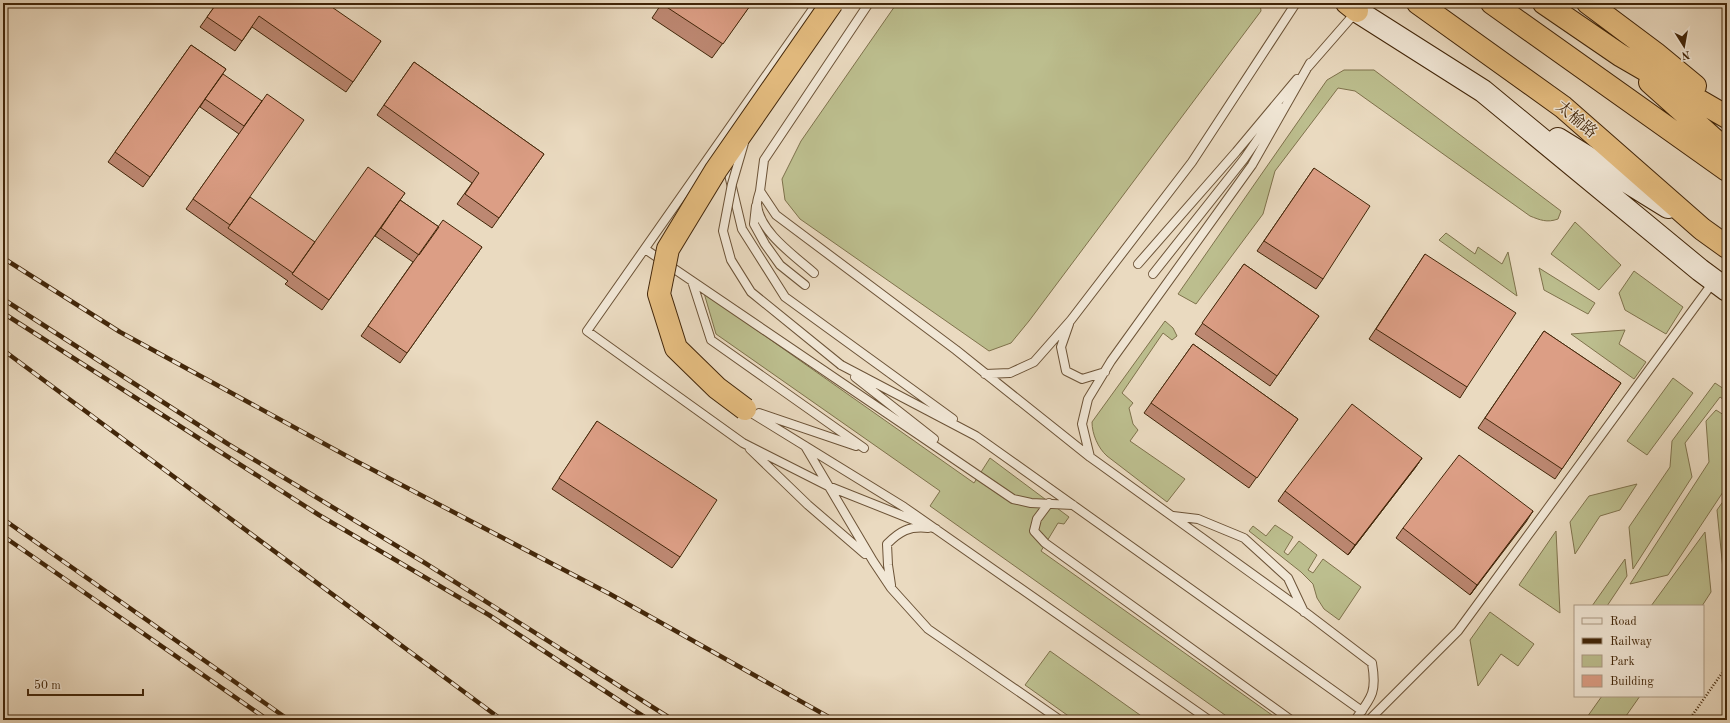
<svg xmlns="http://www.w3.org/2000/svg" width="1730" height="723" font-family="'Old Standard TT','Noto Serif SC',serif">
	<rect width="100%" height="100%" fill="#eadac0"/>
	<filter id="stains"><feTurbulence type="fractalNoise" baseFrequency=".005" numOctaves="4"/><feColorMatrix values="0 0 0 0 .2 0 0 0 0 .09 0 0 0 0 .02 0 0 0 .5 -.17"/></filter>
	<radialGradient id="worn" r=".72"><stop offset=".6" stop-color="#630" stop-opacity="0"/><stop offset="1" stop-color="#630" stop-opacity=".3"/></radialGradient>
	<path fill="#bcbe8e" stroke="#7f724c" d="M 897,3 L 1260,3 L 1261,11 L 1029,321 L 1011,343 L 989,351 L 800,219 L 785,200 L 782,179 L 801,141 Z
		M 1344,70 L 1374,70 L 1561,211 L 1558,219 C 1547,223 1540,220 1530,216 L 1355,91 L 1338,88 L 1275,171 L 1263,214 L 1196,304 L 1178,294 L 1327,80 Z
		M 1575,222 L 1621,265 L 1599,290 L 1551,254 Z
		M 1446,233 L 1475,254 L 1478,247 L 1502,264 L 1508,252 L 1517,296 L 1439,240 Z
		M 1539,268 L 1595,303 L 1588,314 L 1544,290 Z
		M 1634,271 L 1683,307 L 1666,334 L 1625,310 L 1619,293 Z
		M 704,293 L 974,483 L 990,458 L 1069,517 L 1064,524 L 1058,523 L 1041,551 L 1279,720 L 1232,720 L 930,506 L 940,491 L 716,334 Z
		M 1165,321 L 1173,328 L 1177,336 L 1172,340 L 1163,333 L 1122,393 L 1133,403 L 1129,408 L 1133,424 L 1138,430 L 1130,441 L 1185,479 L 1167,502 L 1107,456 C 1098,448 1092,434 1092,422 Z
		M 1625,330 L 1619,344 L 1646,362 L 1634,379 L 1571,334 Z
		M 1673,378 L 1693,393 L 1647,455 L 1627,441 Z
		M 1715,383 L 1727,391 L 1727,402 L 1720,397 L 1685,443 L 1692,477 L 1633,569 L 1629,527 L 1670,467 L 1672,441 Z
		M 1716,410 L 1727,417 L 1727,486 L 1668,575 L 1630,584 L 1709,462 L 1706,421 Z
		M 1637,484 L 1620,510 L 1600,516 L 1575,554 L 1570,522 L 1589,496 Z
		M 1727,496 L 1727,609 L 1717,510 Z
		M 1275,525 L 1293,537 L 1284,552 L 1288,555 L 1299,541 L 1317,555 L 1308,570 L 1313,573 L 1323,559 L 1361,587 L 1339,620 L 1324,609 L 1317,598 L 1313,584 L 1301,572 L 1249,531 L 1253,526 L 1266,536 Z
		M 1556,531 L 1560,613 L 1519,585 Z
		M 1705,532 L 1711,592 L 1702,606 L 1651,606 Z
		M 1625,559 L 1627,576 L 1607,606 L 1592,606 Z
		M 1490,612 L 1534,644 L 1518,666 L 1501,654 L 1478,686 L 1470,640 Z
		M 1050,651 L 1147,720 L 1074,720 L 1025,685 Z
		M 1602,696 L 1640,696 L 1626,716 L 1605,720 L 1585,720 Z"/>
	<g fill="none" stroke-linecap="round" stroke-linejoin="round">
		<g stroke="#6c5337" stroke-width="10">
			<path id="service" d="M 817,3 L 587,331 L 743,443 L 828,486 L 936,529
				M 869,3 L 764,160 L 760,191 L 776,215 L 956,350 L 1090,457
				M 1310,63 L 1252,165 L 1111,361 L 1088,399 L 1082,424 L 1090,457 L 1305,612 L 1372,663 C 1377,692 1372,697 1355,720
				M 1308,67 L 1356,12
				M 726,162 L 742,229 L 785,297 L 953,419
				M 760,191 C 759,195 757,200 757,204 C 759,232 795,256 814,273
				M 756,206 L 754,224 L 765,244 L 780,265 L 805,285
				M 645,249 L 1013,499 L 1031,503 L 1073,505
				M 1138,264 L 1236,152 L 1297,79
				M 1153,274 L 1244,159 L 1280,107
				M 692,281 L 711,340 L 864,448
				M 1069,324 L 1061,347 L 1066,371 L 1082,379 L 1105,372
				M 841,365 L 976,436 L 1362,711
				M 985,374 L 1010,373 L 1034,362 L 1071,320 L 1192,162 L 1296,3
				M 855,377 L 934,439
				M 745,409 L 904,507 L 1209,720
				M 759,413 L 856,446
				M 805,446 L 873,561 L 891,588 L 928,629 L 1060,720
				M 750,449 L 808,505 L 865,554
				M 1049,503 L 1037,519 L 1034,531 L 1045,543 L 1291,720
				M 1173,516 L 1198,519 L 1244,538 L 1288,578 L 1304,612
				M 891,585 L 888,565 L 887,544 C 900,531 909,526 928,528
				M 1369,720 L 1458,631 L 1714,281"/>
		</g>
		<g stroke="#422609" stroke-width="24">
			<path id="secondary" d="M 1357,11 L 1483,91 L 1700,270 L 1727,290
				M 1558,139 L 1668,207"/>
		</g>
		<g stroke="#422609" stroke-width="24">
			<path id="trunk" d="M 1347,3 L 1357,11
				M 1418,3 L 1563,107 L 1702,229 L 1727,247
				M 1492,3 L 1727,170
				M 1544,3 L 1620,55 L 1727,117
				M 1588,3 L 1655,53 L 1695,86
				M 1650,82 L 1727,151"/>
		</g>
		<path stroke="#422609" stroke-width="2.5" stroke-dasharray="1 2" stroke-linecap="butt" d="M 1689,720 L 1722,673"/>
		<use href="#service" stroke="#f1e7d6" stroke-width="8"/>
		<use href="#secondary" stroke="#f1e7d6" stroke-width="22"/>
		<use href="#trunk" stroke="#e5bd80" stroke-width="22"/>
		<g stroke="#422609" stroke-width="4.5">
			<path id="rail" d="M 3,258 L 120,332 L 354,460 L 610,594 L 834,720
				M 3,299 L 228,444 L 425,563 L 673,720
				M 3,313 L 319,515 L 489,615 L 649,720
				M 3,350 L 502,720
				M 3,519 L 289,720
				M 3,536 L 268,720"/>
		</g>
		<use href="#rail" stroke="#f1e7d6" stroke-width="3" stroke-dasharray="9" stroke-linecap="butt"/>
		<g stroke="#6c5337" stroke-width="10" stroke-linecap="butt">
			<path id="service-bridge" d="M 744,143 L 732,184 L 723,231 L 731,260 L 751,292 L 841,365"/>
		</g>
		<g stroke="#422609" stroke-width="24" stroke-linecap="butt">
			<path id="trunk-bridge" d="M 745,409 L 717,388 L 676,348 L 659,294 L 668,249 L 716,170 L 832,3"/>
		</g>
		<use href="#service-bridge" stroke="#f1e7d6" stroke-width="8"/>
		<use href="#trunk-bridge" stroke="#e5bd80" stroke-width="22"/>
	</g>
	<path fill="#bd8872" stroke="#422609" d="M 217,3 L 381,41 L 346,92 L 252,27 L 235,51 L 200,27 Z
		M 662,3 L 709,4 L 710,3 L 752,3 L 712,58 L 652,18 Z
		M 191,45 L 226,69 L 143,187 L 108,162 Z
		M 414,62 L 544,154 L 492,228 L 457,204 L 472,183 L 377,115 Z
		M 205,99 L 262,101 L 233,221 L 315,242 L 405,193 L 322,310 L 285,284 L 288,281 L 186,209 L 239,134 L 200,107 Z
		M 1314,168 L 1323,279 L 1316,289 L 1257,251 Z
		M 400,200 L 439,227 L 482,247 L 400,363 L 361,336 L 413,262 L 375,236 Z
		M 1425,254 L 1467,387 L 1460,398 L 1369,339 Z
		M 1244,264 L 1319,316 L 1270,386 L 1195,334 Z
		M 1544,331 L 1621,383 L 1555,479 L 1478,428 Z
		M 1193,344 L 1298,419 L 1249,488 L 1144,413 Z
		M 597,421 L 680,557 L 672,568 L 552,489 Z
		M 1422,458 L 1415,468 L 1348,555 L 1278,501 L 1285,491 Z
		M 1533,511 L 1470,595 L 1396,538 L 1403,528 Z"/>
	<path fill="#9a6f5d" stroke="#422609" d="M 1422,458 L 1415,468 L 1348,555 L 1355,545 Z
		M 1533,511 L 1526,522 L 1470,595 L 1477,585 Z"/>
	<path fill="#dc9e85" stroke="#422609" d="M 217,3 L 326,3 L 381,41 L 353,82 L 259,16 L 242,41 L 207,17 Z
		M 662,3 L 708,3 L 710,4 L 710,3 L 752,3 L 723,44 L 662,4 Z
		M 191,45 L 226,69 L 150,177 L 115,152 Z
		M 414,62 L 544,154 L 499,218 L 465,194 L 479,173 L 384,105 Z
		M 223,74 L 262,101 L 244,126 L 205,99 Z
		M 267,94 L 304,120 L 230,225 L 193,199 Z
		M 368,167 L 405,193 L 329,300 L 292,274 Z
		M 1314,168 L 1370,206 L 1323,279 L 1264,241 Z
		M 250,197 L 315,242 L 293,273 L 228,228 Z
		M 400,200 L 439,227 L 419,255 L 381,228 Z
		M 443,220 L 482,247 L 407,353 L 368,326 Z
		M 1425,254 L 1516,313 L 1467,387 L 1376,329 Z
		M 1244,264 L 1319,316 L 1277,376 L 1202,323 Z
		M 1544,331 L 1621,383 L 1562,469 L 1485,418 Z
		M 1193,344 L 1298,419 L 1257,478 L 1151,403 Z
		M 1352,404 L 1422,458 L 1355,545 L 1285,491 Z
		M 597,421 L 717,500 L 680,557 L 559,478 Z
		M 1459,455 L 1533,511 L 1477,585 L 1403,528 Z"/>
	<g text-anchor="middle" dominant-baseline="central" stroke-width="3" stroke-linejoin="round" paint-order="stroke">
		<g font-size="16" fill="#422609" stroke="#f1e7d6">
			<text transform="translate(1576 120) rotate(40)">太榆路</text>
		</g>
	</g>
	<rect width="1730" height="723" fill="none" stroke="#eadac0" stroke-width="16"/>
	<rect x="4" y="4" width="1722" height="715" fill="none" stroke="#422609" stroke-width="2"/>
	<rect x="8" y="8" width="1714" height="707" fill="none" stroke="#422609"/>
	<rect x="1574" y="605" width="130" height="92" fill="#f1e7d6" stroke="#ab9a84"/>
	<rect x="1582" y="618" width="20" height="6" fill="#f1e7d6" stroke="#ab9a84"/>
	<text x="1610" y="625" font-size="12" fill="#422609">Road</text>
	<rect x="1582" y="638" width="20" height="6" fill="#422609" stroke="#ab9a84"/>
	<text x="1610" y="645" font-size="12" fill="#422609">Railway</text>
	<rect x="1582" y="655" width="20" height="12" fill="#bcbe8e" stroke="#ab9a84"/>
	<text x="1610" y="665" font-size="12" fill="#422609">Park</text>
	<rect x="1582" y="675" width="20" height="12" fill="#dc9e85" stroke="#ab9a84"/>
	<text x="1610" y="685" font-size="12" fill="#422609">Building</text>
	<g transform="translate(1684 46) rotate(169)" stroke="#f1e7d6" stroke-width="3" paint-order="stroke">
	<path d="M0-3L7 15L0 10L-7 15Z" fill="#422609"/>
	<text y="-6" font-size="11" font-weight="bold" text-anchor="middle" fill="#422609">N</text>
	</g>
	<path d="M28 689v6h115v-6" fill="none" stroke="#422609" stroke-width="2"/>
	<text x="34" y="689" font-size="12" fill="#422609" stroke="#f1e7d6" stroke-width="3" paint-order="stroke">50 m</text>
	<rect width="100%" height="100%" filter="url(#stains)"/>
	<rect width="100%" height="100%" fill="url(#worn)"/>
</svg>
